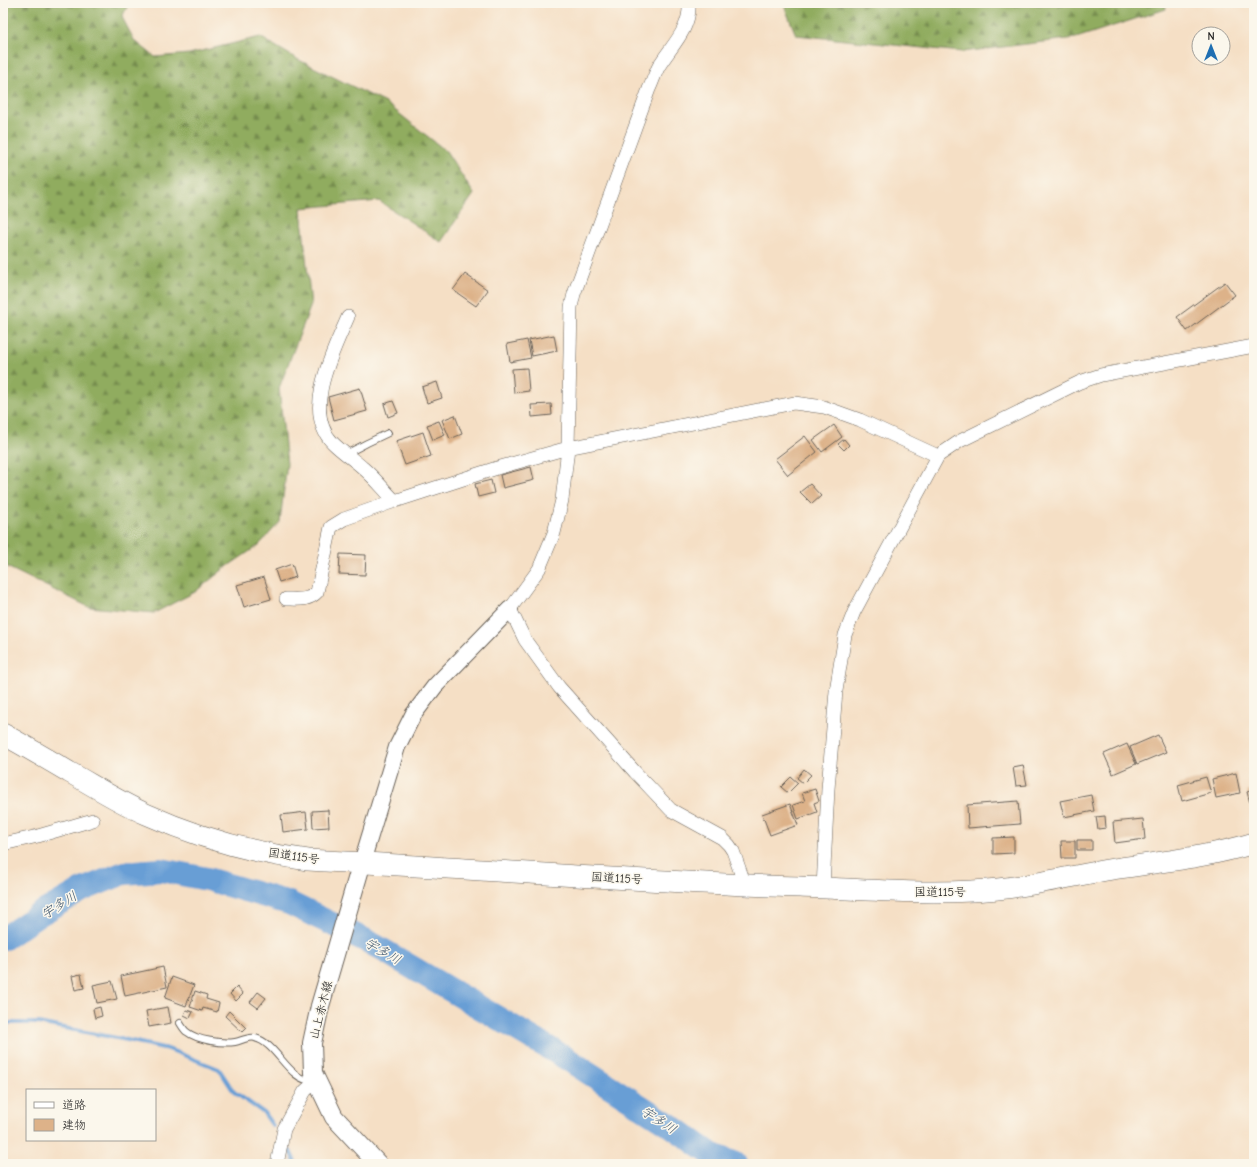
<svg xmlns="http://www.w3.org/2000/svg" width="1257" height="1167" font-family="'Comic Neue','Klee One',sans-serif">
	<defs>
		<pattern id="forest-firs" width="22" height="20" patternUnits="userSpaceOnUse"><rect width="22" height="20" fill="#90ac5f"/><path d="M5 1l3.5 6h-7zM16 11l3.5 6h-7z" fill="#758b4e"/></pattern>
	</defs>
	<rect width="100%" height="100%" fill="#fbf7ec"/>
	<filter id="ink" filterUnits="userSpaceOnUse"><feTurbulence type="fractalNoise" baseFrequency=".025" numOctaves="2"/><feDisplacementMap in="SourceGraphic" scale="8" xChannelSelector="R" yChannelSelector="G"/><feConvolveMatrix kernelMatrix="1 2 1 2 8 2 1 2 1" color-interpolation-filters="sRGB"/></filter>
	<filter id="wash" filterUnits="userSpaceOnUse"><feTurbulence type="fractalNoise" baseFrequency=".012" numOctaves="4" result="noise"/><feDisplacementMap in="SourceGraphic" scale="16" xChannelSelector="R" yChannelSelector="G"/><feGaussianBlur stdDeviation="0.9" result="paint"/><feColorMatrix in="noise" values="0 0 0 0 0 0 0 0 0 0 0 0 0 0 0 0 0 1.4 0 .05"/><feComposite in="paint" operator="in"/></filter>
	<g filter="url(#wash)">
		<rect width="100%" height="100%" fill="#f5dfc5"/>
		<path fill="url(#forest-firs)" stroke="#56643e" d="M 3,3 L 129,3 L 122,17 L 134,40 L 155,57 L 189,54 L 260,37 L 297,59 L 386,103 L 446,151 L 474,194 L 441,242 L 379,201 L 301,208 L 311,305 L 279,388 L 287,464 L 280,522 L 259,545 L 225,568 L 195,592 L 154,613 L 89,607 L 9,568 L 3,563 Z
			M 783,3 L 1165,3 L 1166,9 L 1076,38 L 962,52 L 796,35 Z"/>
		<g fill="none" stroke-linecap="round" stroke-linejoin="round">
			<path stroke="#679ed5" stroke-width="4" d="M 3,1023 L 38,1023 L 127,1040 L 168,1049 L 219,1069 L 234,1092 L 264,1113 L 273,1126
				M 290,1151 L 296,1164"/>
			<path stroke="#679ed5" stroke-width="24" d="M 3,939 L 40,914 L 82,890 L 124,873 L 161,870 L 207,879 L 289,903 L 369,942 L 564,1057 L 673,1127 L 711,1154 L 736,1164"/>
		</g>
		<g id="blocks">
			<path fill="#ddb289" d="M 465,274 L 488,290 L 476,306 L 453,290 Z
				M 1225,282 L 1235,295 L 1187,331 L 1177,317 Z
				M 554,335 L 557,351 L 532,356 L 529,340 Z
				M 527,340 L 531,358 L 510,362 L 507,344 Z
				M 527,368 L 529,391 L 514,393 L 512,369 Z
				M 437,382 L 442,398 L 427,403 L 422,387 Z
				M 360,388 L 367,411 L 334,420 L 328,397 Z
				M 393,401 L 398,413 L 388,417 L 384,404 Z
				M 551,404 L 552,415 L 532,417 L 531,405 Z
				M 455,415 L 462,434 L 450,439 L 442,420 Z
				M 439,421 L 445,435 L 433,440 L 427,425 Z
				M 834,425 L 842,437 L 822,452 L 813,440 Z
				M 423,432 L 431,456 L 405,465 L 396,441 Z
				M 805,436 L 817,452 L 788,475 L 775,459 Z
				M 844,439 L 849,445 L 844,450 L 838,444 Z
				M 531,467 L 534,480 L 503,488 L 500,475 Z
				M 491,480 L 494,493 L 478,497 L 475,484 Z
				M 810,484 L 821,496 L 812,504 L 800,492 Z
				M 340,554 L 366,555 L 365,575 L 339,574 Z
				M 292,564 L 296,577 L 279,582 L 275,570 Z
				M 264,577 L 271,599 L 244,607 L 237,585 Z
				M 1158,735 L 1166,752 L 1137,764 L 1130,747 Z
				M 1127,744 L 1136,764 L 1113,774 L 1104,754 Z
				M 1023,765 L 1027,785 L 1016,786 L 1013,767 Z
				M 804,769 L 811,775 L 803,783 L 797,778 Z
				M 1236,773 L 1240,793 L 1216,798 L 1212,779 Z
				M 791,777 L 798,783 L 788,793 L 781,787 Z
				M 1206,777 L 1211,793 L 1182,801 L 1178,785 Z
				M 815,789 L 819,801 L 814,803 L 817,812 L 798,819 L 793,805 L 805,801 L 802,793 Z
				M 1254,789 L 1254,802 L 1250,803 L 1247,792 Z
				M 1091,795 L 1094,811 L 1064,817 L 1060,801 Z
				M 1018,801 L 1020,824 L 968,828 L 967,805 Z
				M 790,804 L 798,825 L 770,835 L 762,814 Z
				M 328,810 L 329,827 L 313,828 L 312,811 Z
				M 306,812 L 308,829 L 283,832 L 281,815 Z
				M 1105,816 L 1106,828 L 1098,829 L 1096,817 Z
				M 1143,819 L 1145,839 L 1115,843 L 1113,822 Z
				M 1014,837 L 1014,853 L 993,854 L 993,838 Z
				M 1077,840 L 1092,840 L 1092,850 L 1077,850 Z
				M 1061,841 L 1075,841 L 1075,858 L 1062,858 Z
				M 163,967 L 167,987 L 125,996 L 121,976 Z
				M 81,974 L 84,988 L 75,990 L 72,976 Z
				M 172,977 L 194,985 L 186,1006 L 165,998 Z
				M 112,981 L 117,999 L 97,1003 L 93,985 Z
				M 237,987 L 243,994 L 236,1001 L 230,994 Z
				M 195,991 L 207,995 L 206,999 L 219,1003 L 217,1012 L 203,1008 L 202,1011 L 190,1007 Z
				M 258,992 L 266,998 L 258,1008 L 250,1002 Z
				M 100,1007 L 102,1016 L 95,1018 L 93,1009 Z
				M 168,1007 L 171,1023 L 149,1027 L 146,1011 Z
				M 186,1010 L 193,1012 L 190,1018 L 184,1015 Z
				M 229,1011 L 246,1028 L 242,1032 L 225,1016 Z"/>
		</g>
	</g>
	<g filter="url(#ink)">
		<use href="#blocks" fill-opacity="0" stroke="#686057" stroke-width="1"/>
		<g fill="none" stroke-linecap="round" stroke-linejoin="round">
			<g stroke="#686057" stroke-width="8">
				<path id="service" d="M 346,454 L 367,443 L 388,433
					M 180,1023 C 182,1026 184,1030 187,1032 C 197,1040 222,1044 235,1042 C 241,1041 249,1036 255,1038 C 277,1043 288,1081 313,1081"/>
			</g>
			<g stroke="#686057" stroke-width="14">
				<path id="minor" d="M 689,3 C 691,29 671,46 659,66 C 655,73 653,81 649,89 L 574,294 L 571,307 L 568,448 L 562,500 L 554,533 L 539,569 L 510,609 L 525,640 L 559,687 L 635,772 L 671,810 L 722,838 L 729,845 L 733,851 L 745,885
					M 348,317 C 334,350 301,411 333,443 C 342,452 353,459 363,468 C 375,478 384,490 395,501 L 497,468 L 568,448 L 794,403 L 824,407 L 860,420 L 938,456
					M 286,599 C 297,599 309,601 317,592 L 331,527 L 344,519 L 395,501
					M 3,844 L 38,836 L 93,820
					M 823,888 L 828,789 L 836,691 L 845,635 L 854,612 L 938,456 L 960,441 L 1080,382 L 1101,375 L 1254,346
					M 277,1164 L 284,1129 L 305,1091 L 316,1081"/>
			</g>
			<g stroke="#686057" stroke-width="18">
				<path id="tertiary" d="M 362,862 L 397,747 L 413,715 L 435,686 L 510,609"/>
			</g>
			<g stroke="#686057" stroke-width="20">
				<path id="secondary" d="M 362,862 L 320,1006 L 312,1043 L 313,1073 L 334,1117 L 378,1164"/>
			</g>
			<g stroke="#686057" stroke-width="22">
				<path id="trunk" d="M 3,734 C 25,746 47,759 69,772 C 94,786 119,802 146,814 C 197,837 253,853 308,860 C 472,868 636,882 800,887 C 857,889 914,894 972,891 C 1019,889 1066,877 1113,869 C 1160,862 1209,857 1254,843"/>
			</g>
			<use href="#service" stroke="#fff" stroke-width="6"/>
			<use href="#minor" stroke="#fff" stroke-width="13"/>
			<use href="#tertiary" stroke="#fff" stroke-width="16"/>
			<use href="#secondary" stroke="#fff" stroke-width="18"/>
			<use href="#trunk" stroke="#fff" stroke-width="21"/>
		</g>
	</g>
	<g text-anchor="middle" dominant-baseline="central" stroke-width="3" stroke-linejoin="round" paint-order="stroke">
		<g font-size="12" fill="#1c1c1c" stroke="#fbf7ec">
			<text transform="translate(294 856) rotate(8)">国道115号</text>
			<text transform="translate(617 878) rotate(3)">国道115号</text>
			<text x="940" y="892">国道115号</text>
			<text transform="translate(321 1010) rotate(-76)">山上赤木線</text>
		</g>
		<g font-size="13" font-style="italic" fill="#3e566f" stroke="#fbf7ec">
			<text transform="translate(59 905) rotate(-32)">宇多川</text>
			<text transform="translate(383 951) rotate(30)">宇多川</text>
			<text transform="translate(659 1120) rotate(33)">宇多川</text>
		</g>
	</g>
	<rect width="1257" height="1167" fill="none" stroke="#fbf7ec" stroke-width="16"/>
	<rect x="26" y="1089" width="130" height="52" fill="#fbf7ec" stroke="#a29f99"/>
	<rect x="34" y="1102" width="20" height="6" fill="#ffffff" stroke="#a29f99"/>
	<text x="62" y="1109" font-size="12" fill="#1c1c1c">道路</text>
	<rect x="34" y="1119" width="20" height="12" fill="#ddb289" stroke="#a29f99"/>
	<text x="62" y="1129" font-size="12" fill="#1c1c1c">建物</text>
	<g transform="translate(1211 46)"><circle r="19" fill="#fbf7ec" stroke="#a29f99"/>
	<path d="M0-3L7 15L0 10L-7 15Z" fill="#1f6fb2"/>
	<text y="-6" font-size="11" font-weight="bold" text-anchor="middle" fill="#1c1c1c">N</text>
	</g>
</svg>
